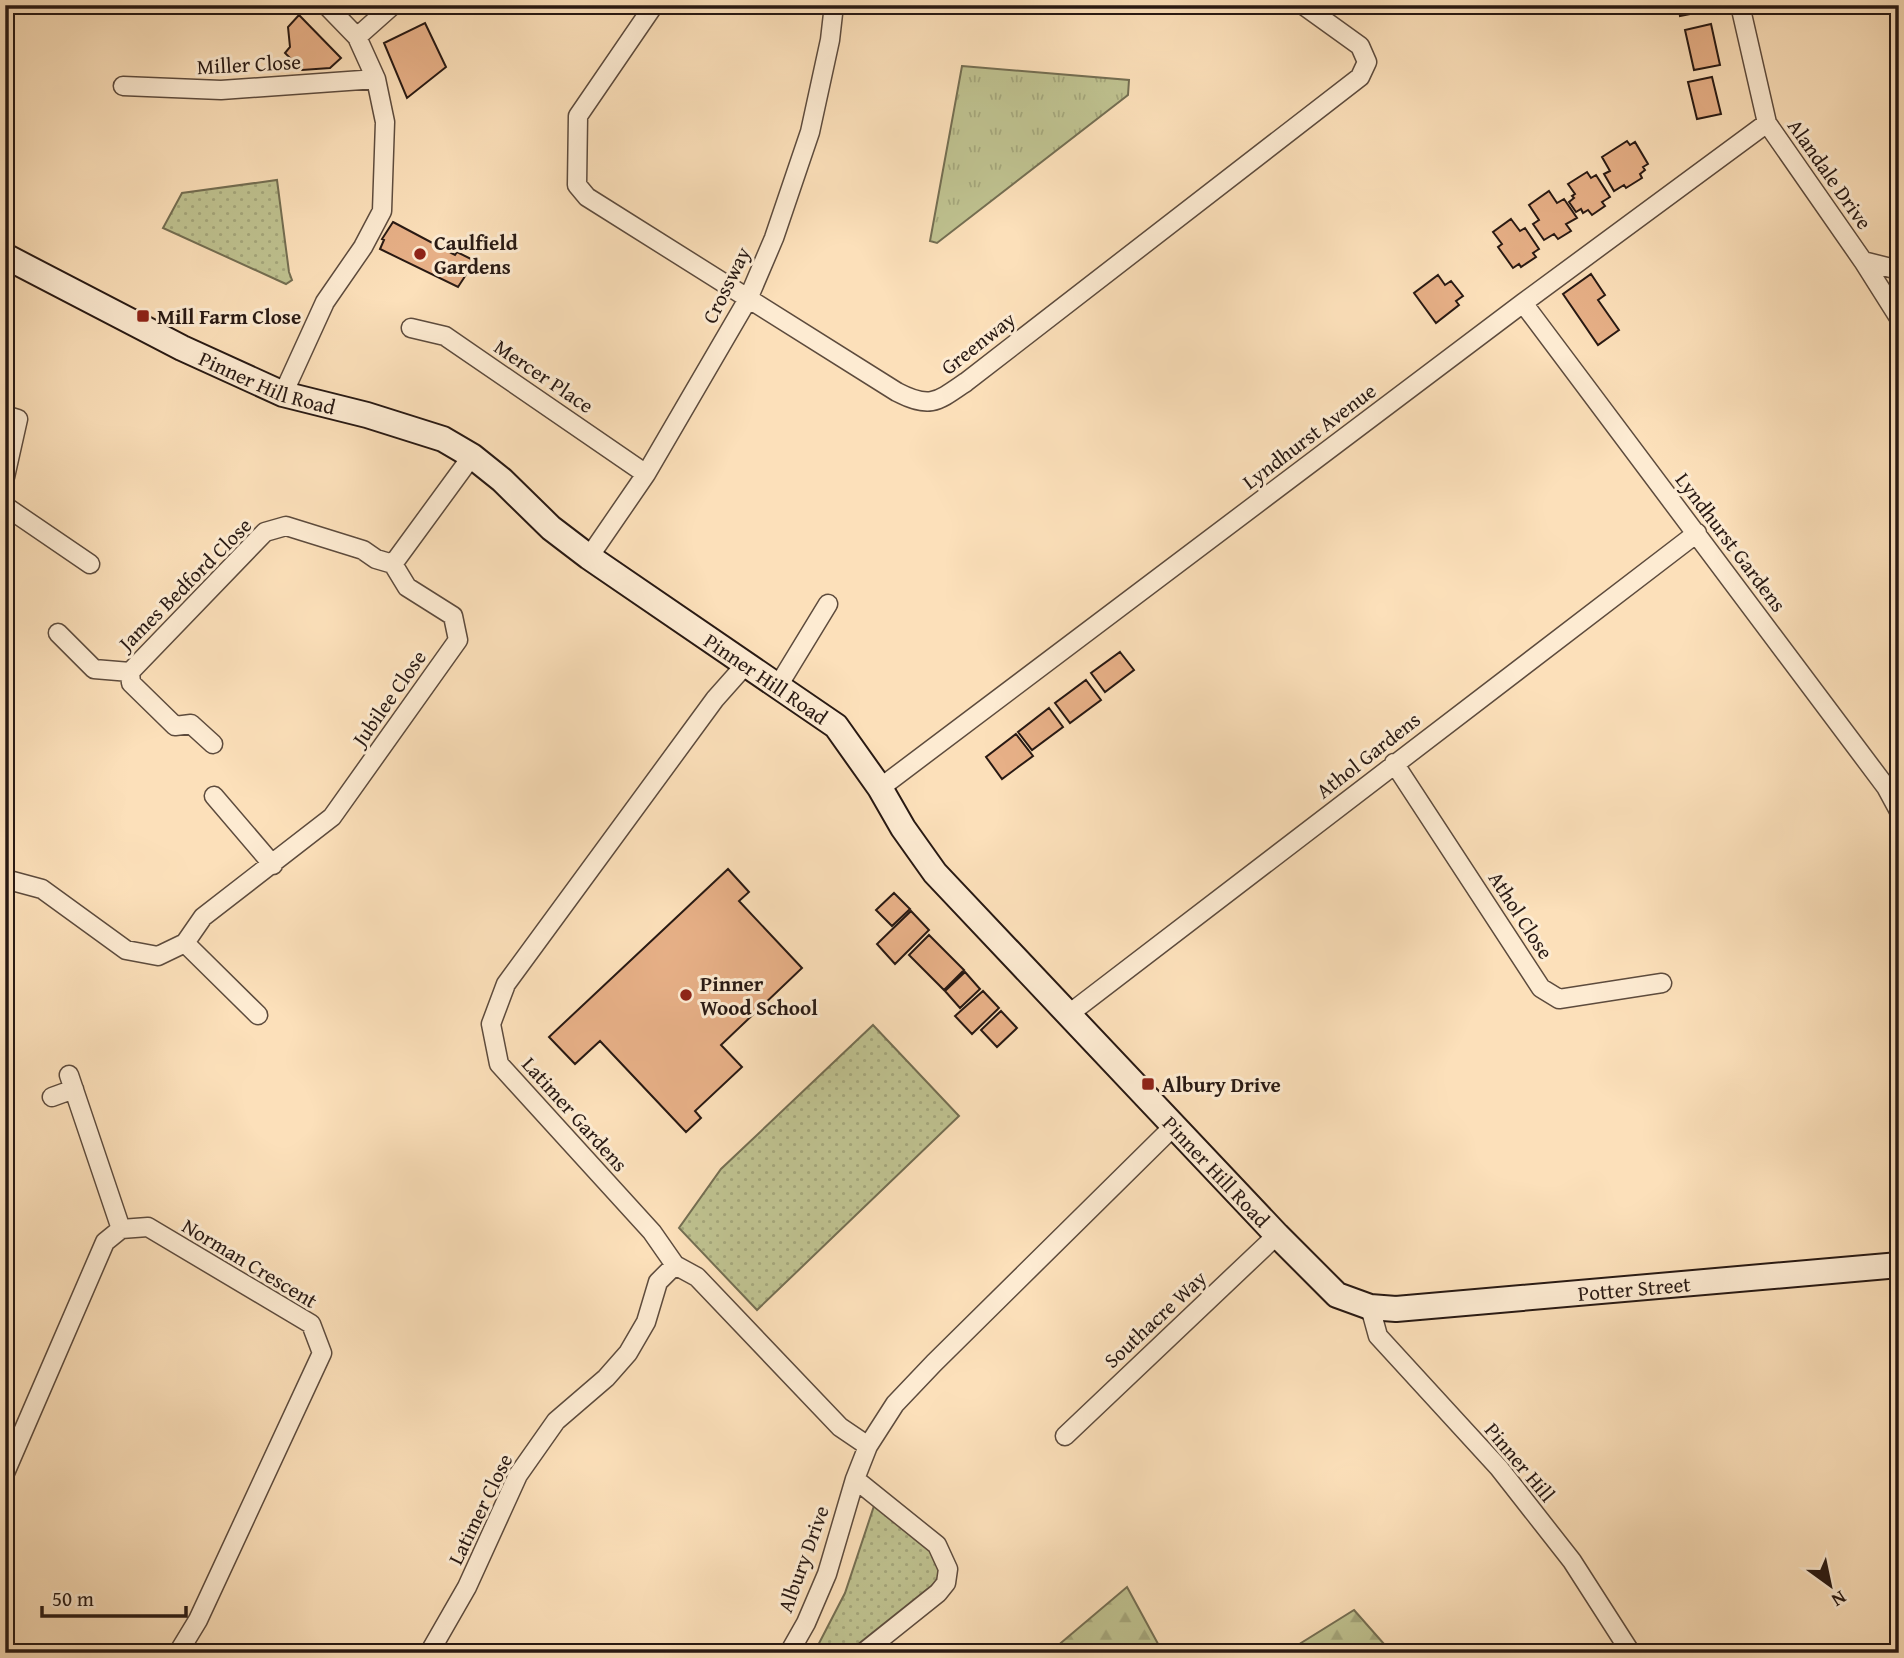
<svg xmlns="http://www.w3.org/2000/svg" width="1904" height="1658" font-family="'Gentium Book Plus',serif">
	<defs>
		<pattern id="grass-dots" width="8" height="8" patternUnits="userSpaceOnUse" patternTransform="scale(1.75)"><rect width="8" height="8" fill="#bfc290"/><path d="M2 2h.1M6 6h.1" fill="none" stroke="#a4a67b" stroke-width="1.8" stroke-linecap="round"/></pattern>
		<pattern id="forest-firs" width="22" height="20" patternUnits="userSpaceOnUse" patternTransform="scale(1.75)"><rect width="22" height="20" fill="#bfc290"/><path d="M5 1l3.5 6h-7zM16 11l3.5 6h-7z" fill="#a4a67b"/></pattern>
		<pattern id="park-tufts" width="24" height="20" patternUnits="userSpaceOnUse" patternTransform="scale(1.75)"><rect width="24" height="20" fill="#bfc290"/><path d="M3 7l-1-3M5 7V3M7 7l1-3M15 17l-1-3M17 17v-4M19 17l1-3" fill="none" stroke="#a4a67b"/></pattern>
	</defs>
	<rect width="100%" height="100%" fill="#fce0ba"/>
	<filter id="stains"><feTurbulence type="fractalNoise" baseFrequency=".00286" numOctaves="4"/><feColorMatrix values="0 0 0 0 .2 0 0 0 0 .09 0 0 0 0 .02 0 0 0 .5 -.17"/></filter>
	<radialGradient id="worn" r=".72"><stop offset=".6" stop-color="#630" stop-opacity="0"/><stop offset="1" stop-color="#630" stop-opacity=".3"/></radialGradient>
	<path fill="url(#grass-dots)" stroke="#746e52" stroke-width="2" d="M 124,5 L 275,5 L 274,12 Z
		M 277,180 L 289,272 L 292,280 L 286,284 L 163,228 L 182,193 Z
		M 873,1025 L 959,1116 L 757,1310 L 679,1228 L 721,1169 Z
		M 874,1506 L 934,1552 L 943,1569 L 935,1583 L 847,1653 L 814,1653 L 845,1593 Z"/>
	<path fill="url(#forest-firs)" stroke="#746e52" stroke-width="2" d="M 1127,1587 L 1163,1653 L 1049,1653 Z
		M 1354,1610 L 1392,1653 L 1285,1653 Z"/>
	<path fill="url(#park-tufts)" stroke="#746e52" stroke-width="2" d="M 962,66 L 1129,80 L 1128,95 L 937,243 L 930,241 Z"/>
	<path fill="#e7b087" stroke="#281913" stroke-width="2" d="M 1678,5 L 1703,5 L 1705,11 L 1680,16 Z
		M 299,15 L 341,58 L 330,68 L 302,70 L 285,53 L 290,47 L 288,27 Z
		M 425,23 L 446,67 L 407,98 L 384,43 Z
		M 1711,24 L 1720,65 L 1694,70 L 1685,30 Z
		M 1712,77 L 1721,114 L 1697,119 L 1688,82 Z
		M 1627,141 L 1630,145 L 1635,142 L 1648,164 L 1643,167 L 1645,170 L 1640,174 L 1642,178 L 1626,188 L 1624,185 L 1614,191 L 1604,174 L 1610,171 L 1602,157 Z
		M 1587,172 L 1591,178 L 1596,175 L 1610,197 L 1602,202 L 1605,206 L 1592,215 L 1588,210 L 1583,213 L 1581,209 L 1576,212 L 1569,202 L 1574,198 L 1572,196 L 1575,194 L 1568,184 Z
		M 1549,191 L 1557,203 L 1564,199 L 1577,218 L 1566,224 L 1571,231 L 1558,239 L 1554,234 L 1544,240 L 1533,224 L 1539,220 L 1529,205 Z
		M 1511,219 L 1520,231 L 1525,228 L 1539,249 L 1533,253 L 1536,257 L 1521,267 L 1519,264 L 1513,268 L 1498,247 L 1502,244 L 1493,232 Z
		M 393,222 L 455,255 L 457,252 L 475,261 L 458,287 L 380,249 L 384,240 L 382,239 Z
		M 1591,274 L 1605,295 L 1598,300 L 1619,330 L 1598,345 L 1563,294 Z
		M 1438,275 L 1445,285 L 1451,281 L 1463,296 L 1456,301 L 1459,305 L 1436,323 L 1414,293 Z
		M 1120,652 L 1134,670 L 1105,692 L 1091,673 Z
		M 1086,680 L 1101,700 L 1070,723 L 1055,703 Z
		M 1049,708 L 1063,727 L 1032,750 L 1018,732 Z
		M 1016,734 L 1033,756 L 1002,779 L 986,757 Z
		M 728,869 L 749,892 L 739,901 L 802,968 L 721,1045 L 742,1067 L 695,1111 L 701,1118 L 686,1132 L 600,1041 L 575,1064 L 549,1037 Z
		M 894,893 L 910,909 L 892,926 L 876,910 Z
		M 911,911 L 929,930 L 895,964 L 877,944 Z
		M 929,935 L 964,970 L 944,990 L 909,955 Z
		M 965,972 L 980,989 L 960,1008 L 945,991 Z
		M 983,991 L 999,1008 L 972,1034 L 955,1016 Z
		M 1001,1011 L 1017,1028 L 997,1047 L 981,1030 Z"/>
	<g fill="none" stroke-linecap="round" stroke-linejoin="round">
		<g stroke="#5d4b3d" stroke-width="21">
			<path id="street" d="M 654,5 L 578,116 L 577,185 L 587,197 L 897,392 C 930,409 937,402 966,382 L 1360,77 L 1367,62 L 1360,46 L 1303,5
				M 1740,5 L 1767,123 L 1863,261 L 1899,318
				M 357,37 L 393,5
				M 123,86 L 221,90 L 376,79
				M 1863,261 L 1899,270
				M 1523,303 L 1886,787 L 1899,811
				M 411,328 L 445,336 L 646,474
				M 283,394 L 325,302 L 363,247 L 382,211 L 385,122 L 376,79 L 357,37 L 326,5
				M 5,415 L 18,419 L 5,477
				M 5,506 L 90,564
				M 589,557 L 646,474 L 748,299 L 774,238 L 810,132 L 830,40 L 834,5
				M 58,633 L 94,669 L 130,672
				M 747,663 L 715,699 L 506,984 L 491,1024 L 499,1064 L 652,1232 L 675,1265 L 697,1277 L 840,1427 L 868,1446
				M 130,672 L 265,532 L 286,526 L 363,550 L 376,559 L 393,564
				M 130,672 L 131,683 L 175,726 L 191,724 L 213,744
				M 778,686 L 828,604
				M 1394,763 L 1541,988 L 1559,999 L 1662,983
				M 880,788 L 1523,303 L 1767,123
				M 214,796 L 273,865
				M 5,879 L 42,889 L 126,950 L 158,956 L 185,943
				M 1069,1014 L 1697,533
				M 258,1015 L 185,943 L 203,917 L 332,817 L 458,640 L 453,616 L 407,587 L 393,564 L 472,456
				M 69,1075 L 121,1229
				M 52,1097 L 74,1089
				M 1370,1307 L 1378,1336 L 1499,1468 L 1572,1561 L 1631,1653
				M 1065,1436 L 1277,1235
				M 5,1473 L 105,1242 L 121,1229 L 148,1227 L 311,1324 L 322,1353 L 198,1620 L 178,1653
				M 855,1479 L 937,1545 L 948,1569 L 946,1583 L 938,1593 L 863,1653
				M 432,1648 L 467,1587 L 518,1475 L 556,1421 L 606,1378 L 628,1353 L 646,1322 L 658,1282 L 675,1265
				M 789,1653 L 806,1623 L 827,1574 L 855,1479 L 868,1446 L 895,1404 L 934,1363 L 1175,1125"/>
		</g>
		<g stroke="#281913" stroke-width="28">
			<g id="secondary">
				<path id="s1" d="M 5,256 L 182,348 L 283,394 L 367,415 L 443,439 L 472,456 L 502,480 L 551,528 L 589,557 L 836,726 L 880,788 L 903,828 L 935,873 L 1277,1235 L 1337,1295 L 1370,1307 L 1396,1309 L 1899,1265"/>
			</g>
		</g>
		<use href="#street" stroke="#fdebd2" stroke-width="18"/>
		<use href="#secondary" stroke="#fdebd2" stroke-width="24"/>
	</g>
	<g fill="#8f2418" stroke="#fdebd2" stroke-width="2.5">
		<circle cx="420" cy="254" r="7"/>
		<rect x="136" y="309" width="14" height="14" rx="3.5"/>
		<circle cx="686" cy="995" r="7"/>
		<rect x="1141" y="1077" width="14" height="14" rx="3.5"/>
	</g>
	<g text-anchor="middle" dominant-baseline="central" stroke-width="6" stroke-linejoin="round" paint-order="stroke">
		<g font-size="21" fill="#281913" stroke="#fdebd2">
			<text transform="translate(249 64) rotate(-3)">Miller Close</text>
			<text transform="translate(1830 174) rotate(55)">Alandale Drive</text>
			<text transform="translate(726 285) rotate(-64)">Crossway</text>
			<text transform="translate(978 343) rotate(-38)">Greenway</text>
			<text transform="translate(544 376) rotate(34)">Mercer Place</text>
			<text stroke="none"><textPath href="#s1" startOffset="292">Pinner Hill Road</textPath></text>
			<text transform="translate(1309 436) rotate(-37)">Lyndhurst Avenue</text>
			<text transform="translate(1731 542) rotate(53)">Lyndhurst Gardens</text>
			<text transform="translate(185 584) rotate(-45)">James Bedford Close</text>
			<text stroke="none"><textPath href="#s1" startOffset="880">Pinner Hill Road</textPath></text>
			<text transform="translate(389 698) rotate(-55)">Jubilee Close</text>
			<text transform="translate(1368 755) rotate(-38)">Athol Gardens</text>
			<text transform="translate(1521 915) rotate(57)">Athol Close</text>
			<text transform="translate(575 1114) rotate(48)">Latimer Gardens</text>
			<text stroke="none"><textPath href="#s1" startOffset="1552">Pinner Hill Road</textPath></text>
			<text transform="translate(250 1263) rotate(31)">Norman Crescent</text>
			<text stroke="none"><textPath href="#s1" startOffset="2025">Potter Street</textPath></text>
			<text transform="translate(1155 1319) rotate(-43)">Southacre Way</text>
			<text transform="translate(1520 1462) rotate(50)">Pinner Hill</text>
			<text transform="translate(480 1509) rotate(-64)">Latimer Close</text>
			<text transform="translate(803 1559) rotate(-70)">Albury Drive</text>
		</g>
		<g font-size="21" font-weight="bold" fill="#281913" stroke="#fdebd2" text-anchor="start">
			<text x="434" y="242">Caulfield<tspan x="434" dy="24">Gardens</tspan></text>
			<text x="157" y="316">Mill Farm Close</text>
			<text x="700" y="983">Pinner<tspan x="700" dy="24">Wood School</tspan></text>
			<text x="1162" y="1084">Albury Drive</text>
		</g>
	</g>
	<rect width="1904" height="1658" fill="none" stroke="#fce0ba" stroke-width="28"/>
	<rect x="7" y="7" width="1890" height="1644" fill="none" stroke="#281913" stroke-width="3.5"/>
	<rect x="14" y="14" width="1876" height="1630" fill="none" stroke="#281913" stroke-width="2"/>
	<g transform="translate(1830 1585) rotate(147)" stroke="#fdebd2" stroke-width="5" paint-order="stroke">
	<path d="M0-5L12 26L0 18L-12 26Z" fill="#281913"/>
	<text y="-10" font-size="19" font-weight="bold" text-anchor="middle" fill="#281913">N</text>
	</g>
	<path d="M42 1606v10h144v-10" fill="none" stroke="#281913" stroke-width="3.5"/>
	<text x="52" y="1606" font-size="21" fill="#281913" stroke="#fdebd2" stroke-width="5" paint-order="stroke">50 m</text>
	<rect width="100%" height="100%" filter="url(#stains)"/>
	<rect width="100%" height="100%" fill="url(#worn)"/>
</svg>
